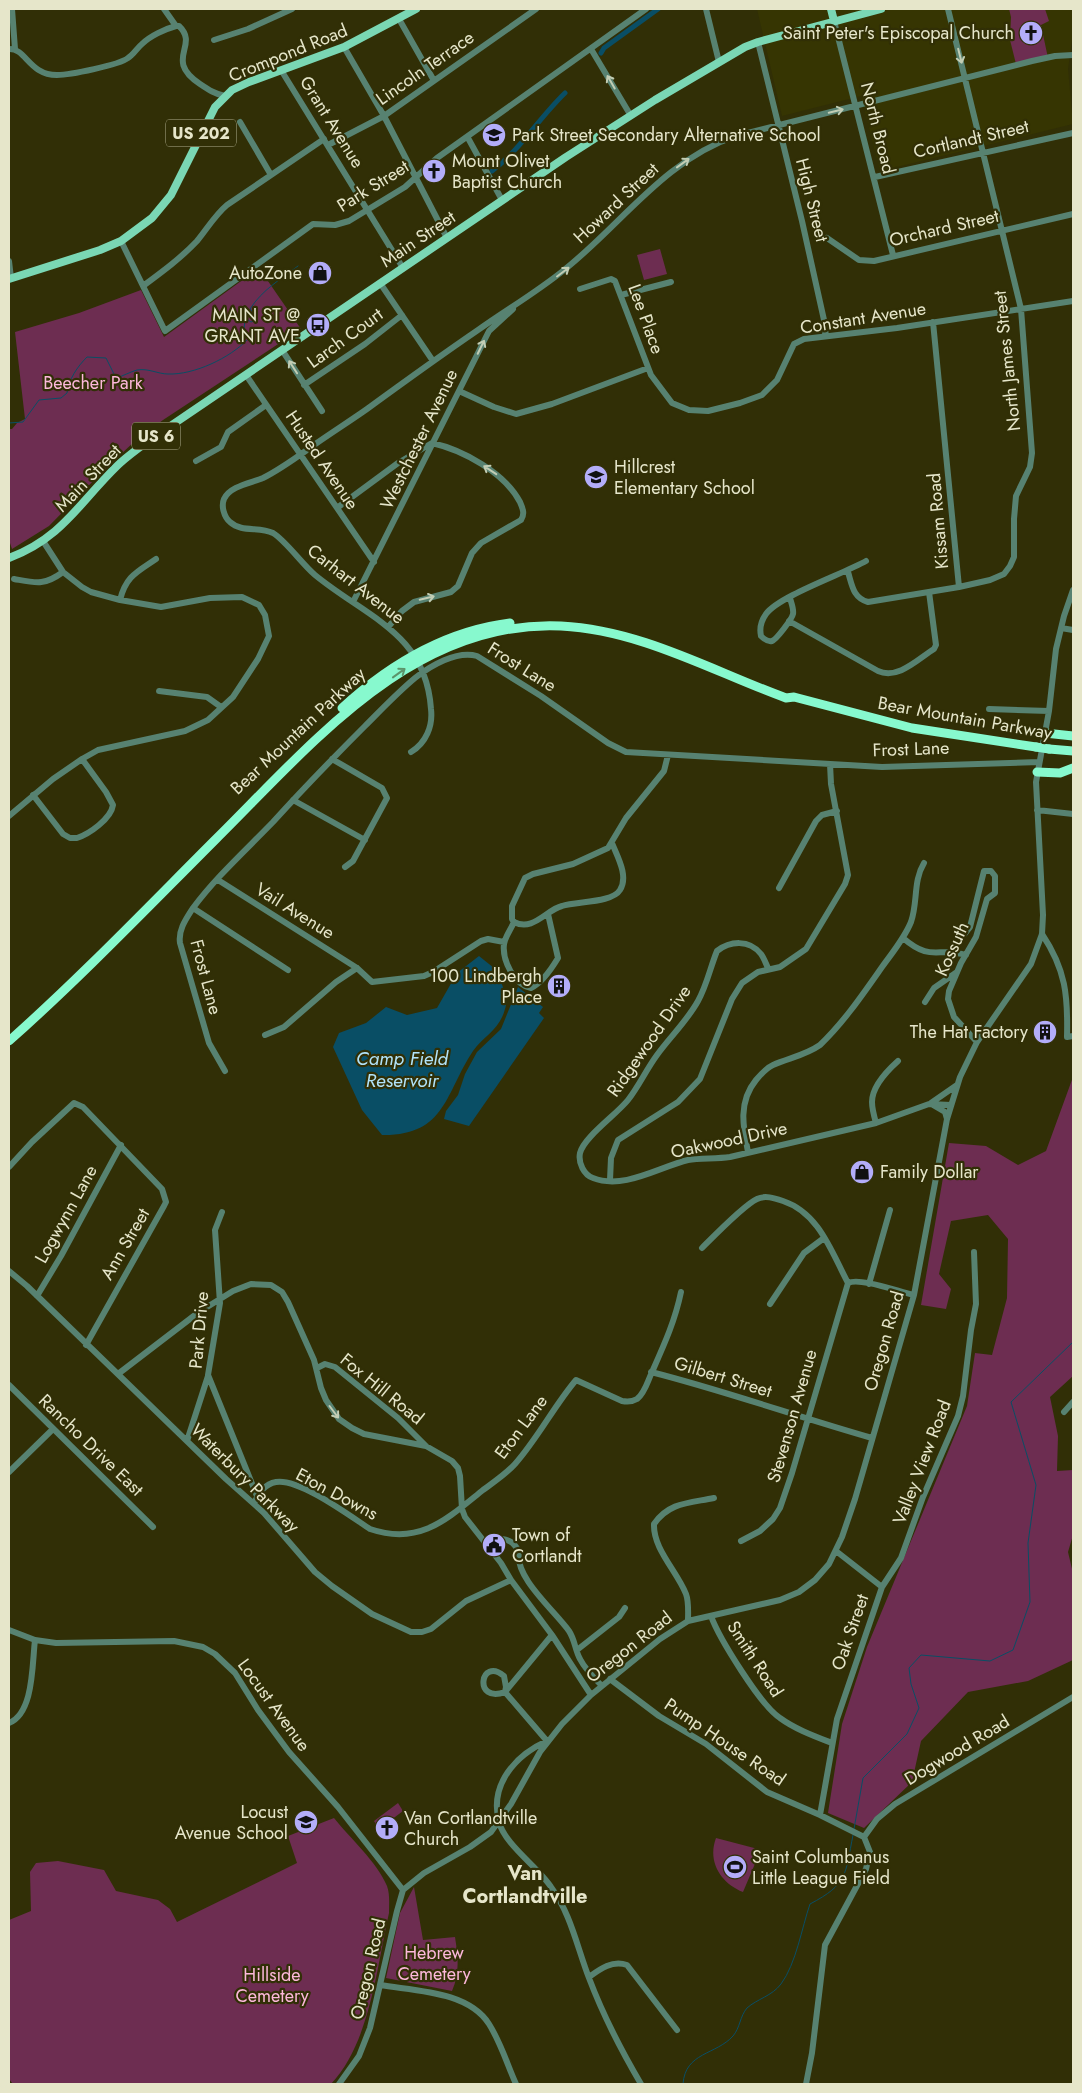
<svg xmlns="http://www.w3.org/2000/svg" width="1082" height="2093" font-family="Jost,sans-serif">
	<rect width="100%" height="100%" fill="#312f06"/>
	<path fill="#363502" d="M 757,9 L 1073,9 L 1073,33 L 1068,69 L 1073,124 L 880,171 L 861,96 L 782,116 Z"/>
	<path fill="#6d2d51" d="M 1009,9 L 1045,9 L 1049,21 L 1041,25 L 1048,58 L 1016,64 L 1010,40 L 1011,17 Z
		M 660,249 L 667,274 L 644,280 L 637,255 Z
		M 259,268 L 301,329 L 163,420 L 136,440 L 102,472 L 49,526 L 12,549 L 9,540 L 9,429 L 12,429 L 17,423 L 25,419 L 15,332 L 79,313 L 141,290 L 164,337 Z
		M 1073,1077 L 1073,1376 L 1050,1397 L 1058,1436 L 1057,1471 L 1073,1470 L 1073,1535 L 1068,1552 L 1073,1573 L 1073,1660 L 1028,1681 L 968,1692 L 921,1741 L 912,1782 L 864,1828 L 828,1813 L 842,1724 L 867,1647 L 967,1406 L 975,1353 L 992,1355 L 1007,1298 L 1008,1239 L 988,1215 L 951,1221 L 939,1274 L 951,1289 L 946,1309 L 921,1305 L 949,1143 L 986,1146 L 1018,1165 L 1046,1151 Z
		M 398,1803 L 403,1811 L 379,1829 L 374,1821 Z
		M 334,1818 C 350,1838 377,1862 387,1886 C 390,1894 389,1904 389,1913 C 377,1966 370,2043 331,2084 L 13,2084 L 9,2079 L 9,1920 L 31,1911 L 30,1872 L 36,1863 L 58,1861 L 104,1870 L 116,1891 L 158,1900 L 170,1909 L 177,1922 L 297,1863 L 288,1836 Z
		M 716,1838 L 758,1849 L 760,1852 L 743,1892 C 721,1883 707,1862 716,1838 Z
		M 414,1887 L 423,1940 L 455,1937 C 458,1956 460,1973 452,1991 L 386,1978 L 400,1913 Z"/>
	<path fill="#094e65" d="M 479,956 L 504,976 L 501,980 C 503,991 509,997 505,1009 C 500,1029 484,1036 473,1051 C 445,1093 446,1136 382,1135 L 362,1110 L 333,1047 L 339,1033 L 366,1023 L 386,1007 L 407,1015 L 437,1008 L 457,973 Z
		M 518,987 L 543,1007 L 539,1013 L 544,1018 L 469,1126 L 444,1119 L 446,1111 L 458,1095 L 465,1074 L 477,1052 L 501,1029 Z"/>
	<g fill="none" stroke-linecap="round" stroke-linejoin="round">
		<path stroke="#094e65" stroke-width="1" d="M 9,423 L 23,422 L 39,400 L 61,398 L 67,393 C 69,379 77,367 87,357 L 106,358 L 116,378 C 123,376 130,372 137,370 C 148,368 158,374 168,374 C 194,375 230,358 248,339 L 244,330 L 245,318 L 251,322 L 256,320 L 257,317 L 250,309 C 262,290 281,279 298,266
			M 854,1829 L 863,1778 L 907,1734 L 919,1708 L 911,1684 L 909,1668 L 921,1655 L 990,1661 L 1013,1650 L 1030,1602 L 1028,1543 L 1036,1485 L 1011,1402 L 1073,1342
			M 683,2084 C 685,2052 716,2055 733,2036 C 740,2028 740,2016 747,2008 C 757,1999 772,1996 781,1984 C 796,1964 802,1927 810,1904 C 848,1884 845,1875 853,1835"/>
		<path stroke="#094e65" stroke-width="5" d="M 601,53 L 604,48 L 658,9
			M 492,171 C 520,150 539,118 565,93"/>
		<path stroke="#578271" stroke-width="6" d="M 12,9 L 15,49
			M 164,9 L 176,26 L 179,26 C 200,46 163,59 200,84 C 209,90 215,94 225,96
			M 706,9 L 719,62
			M 399,19 L 433,79
			M 834,21 L 893,255
			M 214,40 L 248,29 L 292,9
			M 758,42 L 802,221 L 826,329 L 825,336
			M 344,47 L 384,116 L 447,238
			M 9,49 C 26,48 29,75 57,75 C 70,75 119,65 128,58 C 134,54 137,48 142,44 C 150,36 165,29 176,26
			M 591,49 L 631,116
			M 281,70 L 403,268
			M 240,122 L 271,175
			M 468,138 L 502,200
			M 328,145 L 384,116 L 536,9
			M 875,177 L 1073,133
			M 827,238 L 859,260 L 874,261 L 1073,214
			M 121,241 L 165,331 L 313,224 L 335,225 L 349,221 L 405,187 L 437,158 L 646,9
			M 9,261 L 11,278
			M 380,283 L 433,361
			M 143,286 C 162,272 181,258 197,241 C 207,229 215,215 227,205 L 324,139
			M 580,289 L 611,279 L 615,281 L 651,375 L 672,403 L 689,410 L 708,411 L 740,403 L 762,395 L 777,380 L 794,344 L 804,339 L 897,328 L 1073,301
			M 621,295 L 671,282
			M 933,322 L 959,587
			M 282,350 L 322,411
			M 246,375 L 374,562
			M 304,385 L 365,344 L 402,315
			M 459,391 L 494,407 L 516,414 L 552,404 L 648,368
			M 196,461 L 221,447 L 228,432 L 266,405
			M 337,508 L 398,463 L 432,443 C 463,450 505,473 520,502 C 523,509 525,514 521,520 L 481,543 L 472,553 L 458,586 L 451,592 L 414,602 L 402,611 L 389,626
			M 848,572 C 852,585 853,598 868,602 L 959,587 L 990,580 L 1004,574 L 1010,566 L 1014,557 L 1014,519 L 1016,496 L 1030,467 L 1032,453 L 1021,309 L 948,9
			M 14,579 C 36,583 44,586 63,572
			M 790,598 C 791,602 794,609 793,614 C 792,619 776,640 772,641 C 768,642 764,639 761,636 C 759,627 761,621 766,614 C 779,596 843,574 866,561
			M 120,600 C 126,576 137,572 156,559
			M 353,602 L 489,331 L 513,309
			M 789,621 L 878,671 C 898,680 918,659 934,649 L 936,645 L 929,592
			M 1061,628 L 1073,630
			M 159,691 L 207,697 L 221,707
			M 989,709 L 1049,711
			M 411,752 C 426,743 433,726 431,709 C 426,633 366,617 315,575 C 302,564 286,541 273,533 C 259,526 242,533 230,522 C 224,517 221,506 224,499 C 230,486 251,483 263,478 C 281,469 297,457 314,445 C 331,433 350,421 367,409 C 404,382 440,356 478,330 C 506,310 537,292 564,270 C 621,225 664,160 736,136 L 1032,61 L 1055,56 L 1073,55
			M 332,759 L 382,788 L 387,798 L 353,861 L 345,867
			M 33,795 L 63,834 L 70,838 L 77,838 C 89,834 111,819 113,805 L 106,792 L 82,759
			M 293,800 L 365,840
			M 1037,810 L 1073,814
			M 9,816 L 53,779 L 82,759 L 98,750 L 185,731 L 208,720 L 233,697 L 258,659 L 269,636 L 265,615 L 259,605 L 242,597 L 210,598 L 161,607 L 120,600 L 91,592 L 82,587 L 63,572 L 43,541
			M 612,843 C 617,856 629,876 620,890 C 612,903 577,901 562,906 C 546,910 533,932 514,922 L 512,919 L 512,906 L 525,878 L 533,874 L 573,864 L 608,848 L 626,818 L 664,771 L 668,755
			M 218,880 L 357,968 L 372,982 L 424,976 L 433,972 L 481,941 L 488,939 L 504,942
			M 779,888 L 816,821 L 822,815 L 837,811
			M 193,908 L 288,970
			M 514,922 C 511,929 505,937 504,944 C 502,960 514,985 531,988 C 542,983 552,968 558,958 L 548,914
			M 1042,934 C 1066,970 1068,996 1067,1037 L 1073,1036
			M 903,938 C 932,963 938,946 966,955
			M 949,953 L 970,927 L 984,871 L 991,871 L 995,876 L 995,893 L 987,899 L 976,937 L 961,963 L 949,991 L 948,999 L 954,1017 L 977,1042
			M 768,968 C 766,964 764,958 761,954 C 749,939 730,941 717,951 C 710,968 707,985 698,1001 C 687,1021 670,1037 657,1055 C 646,1070 639,1086 628,1100 C 616,1115 584,1137 580,1153 C 578,1163 584,1175 593,1178 C 624,1190 659,1167 688,1160 C 701,1158 716,1159 730,1157 L 876,1123 L 929,1104 L 951,1105
			M 925,1002 L 934,988 L 957,972
			M 265,1035 L 284,1027 L 336,982 L 357,968
			M 225,1071 L 209,1043 L 180,943 C 178,930 186,919 193,908 C 216,877 246,850 273,822 C 303,789 334,757 365,726 C 381,710 397,693 415,678 C 430,666 457,650 477,656 L 541,696 L 608,743 L 626,752 L 882,767 L 1039,762
			M 931,1103 L 957,1085
			M 933,1105 L 945,1112 L 947,1119
			M 876,1123 C 874,1116 872,1109 872,1102 C 872,1087 888,1070 898,1061
			M 748,1152 C 743,1127 738,1102 756,1080 C 761,1074 766,1068 773,1065 C 789,1058 806,1055 820,1045 C 844,1022 863,994 882,967 C 892,953 904,939 911,922 C 918,902 913,881 924,863
			M 9,1167 L 32,1142 L 74,1103 L 83,1107 L 162,1189 L 166,1202 L 164,1206 L 86,1345
			M 610,1180 L 611,1158 L 618,1140 L 678,1102 L 700,1079 L 732,999 L 742,983 L 758,972 L 780,967 L 806,949 L 845,884 L 848,875 L 831,784 L 830,764
			M 222,1212 L 215,1230 L 220,1303 L 208,1375 L 257,1496
			M 702,1248 C 713,1237 744,1205 757,1199 C 765,1195 774,1198 783,1201 C 819,1213 831,1251 848,1283
			M 9,1271 L 27,1286 L 226,1479 L 264,1513 L 315,1572 L 332,1586 L 372,1614 L 411,1632 L 422,1632 L 431,1629 L 466,1601 L 511,1580
			M 848,1283 C 860,1277 899,1292 914,1295
			M 869,1284 L 890,1210
			M 37,1296 L 61,1256 L 121,1145
			M 770,1304 L 804,1253 L 824,1238
			M 317,1368 L 325,1364 L 335,1367 L 398,1418 L 426,1446 L 452,1461 L 458,1468 L 460,1476 L 462,1509 L 465,1517 L 501,1563 L 511,1580 L 552,1635 L 591,1695
			M 651,1372 C 726,1391 798,1417 872,1438
			M 118,1374 L 199,1312 L 233,1291 L 251,1284 L 271,1285 L 282,1292 L 288,1302 L 314,1360 L 321,1388 L 326,1400 L 339,1419 L 352,1428 L 364,1434 L 426,1446
			M 9,1385 L 153,1527
			M 1064,1412 L 1073,1402
			M 187,1441 L 208,1376
			M 9,1472 L 53,1429
			M 254,1503 C 259,1494 264,1484 276,1482 C 299,1478 350,1516 370,1529 C 420,1546 447,1519 483,1490 C 494,1482 506,1474 515,1464 C 538,1438 554,1406 576,1380 L 622,1401 C 627,1402 632,1402 637,1399 C 645,1393 648,1380 652,1372 C 664,1345 675,1321 681,1292
			M 741,1541 L 760,1531 L 773,1519 L 780,1508 L 792,1473 L 848,1283
			M 489,1548 L 502,1539 C 511,1540 515,1544 519,1552 C 514,1577 555,1611 569,1631 C 575,1640 575,1650 580,1659 C 585,1669 594,1678 602,1686
			M 882,1587 L 901,1558 L 923,1497 L 958,1416 L 963,1396 L 971,1330 L 976,1304 L 974,1252
			M 711,1616 C 719,1638 761,1706 780,1718 C 795,1729 814,1736 832,1743
			M 688,1621 C 688,1613 689,1602 686,1594 C 677,1571 653,1549 654,1524 C 669,1502 690,1503 714,1498
			M 9,1630 L 35,1640 L 56,1643 L 174,1641 L 203,1647 L 215,1654 L 235,1673 L 258,1710 L 289,1752 L 338,1807 L 403,1890
			M 552,1635 L 505,1692 C 473,1704 480,1656 504,1676 L 506,1687 L 505,1692 L 547,1741 C 516,1755 489,1784 499,1822 C 505,1845 538,1867 551,1887 C 571,1914 577,1947 589,1978 C 603,2015 621,2050 641,2084
			M 577,1650 L 619,1617 L 625,1608
			M 610,1679 L 659,1716 L 706,1744 L 767,1792 L 820,1815 L 864,1837 L 870,1852 L 866,1869 L 825,1945 L 812,2053 L 806,2084
			M 9,1723 C 34,1713 32,1664 35,1640
			M 820,1815 L 837,1719 L 882,1587 L 836,1551
			M 864,1837 L 877,1819 L 895,1804 L 1073,1697
			M 589,1977 C 600,1969 612,1960 627,1965 L 677,2030
			M 380,1985 C 415,1991 468,1991 489,2024 C 501,2043 507,2064 516,2084
			M 339,2084 L 359,2056 L 370,2028 L 397,1911 L 403,1890 L 424,1873 L 470,1847 L 491,1832 L 511,1804 L 540,1752 L 562,1724 L 591,1695 L 660,1639 L 688,1621 L 780,1600 L 799,1592 L 815,1580 L 829,1564 L 842,1537 L 855,1499 L 914,1295 L 947,1119 L 960,1077 L 977,1042 L 1031,964 L 1042,934 L 1043,915 L 1036,782 L 1049,711 L 1056,649 L 1064,616 L 1073,590"/>
		<path stroke="#7ad7b4" stroke-width="8" d="M 831,9 L 834,21
			M 9,279 L 100,250 L 121,241 L 152,218 L 171,195 L 215,107 L 232,90 L 249,82 L 344,47 L 416,9
			M 9,558 C 62,538 79,503 117,466 C 125,458 135,451 144,444 L 566,157 L 655,100 L 745,47 L 758,42 L 881,9"/>
		<path stroke="#87f9ce" stroke-width="9" d="M 342,708 C 389,665 446,631 510,623
			M 1045,733 L 1073,736
			M 1049,749 L 1073,751
			M 1037,772 L 1060,773 L 1073,768
			M 9,1041 C 81,977 148,907 216,839 C 311,745 413,619 561,626 C 641,630 712,671 786,698 L 794,697 L 912,728 L 1036,747"/>
		<path stroke="#87f9ce" stroke-width="9" d="M 1036,747 L 1049,749"/>
	</g>
	<defs><path id="oneway-shaft" d="M-6 0H5M1.5-3L5.5 0L1.5 3" fill="none" stroke-width="1.6" stroke-linecap="round" stroke-linejoin="round" transform="scale(1.25)"/></defs>
	<g stroke="#c2cdb4">
		<use href="#oneway-shaft" transform="translate(960 56) rotate(76)"/>
		<use href="#oneway-shaft" transform="translate(611 82) rotate(-120)"/>
		<use href="#oneway-shaft" transform="translate(836 111) rotate(-14)"/>
		<use href="#oneway-shaft" transform="translate(683 163) rotate(-36)"/>
		<use href="#oneway-shaft" transform="translate(563 272) rotate(-37)"/>
		<use href="#oneway-shaft" transform="translate(481 347) rotate(-64)"/>
		<use href="#oneway-shaft" transform="translate(293 367) rotate(-123)"/>
		<use href="#oneway-shaft" transform="translate(490 470) rotate(-147)"/>
		<use href="#oneway-shaft" transform="translate(427 598) rotate(-13)"/>
		<use href="#oneway-shaft" transform="translate(334 1412) rotate(53)"/>
	</g>
	<use stroke="#5c946a" href="#oneway-shaft" transform="translate(399 673) rotate(-36)"/>
	<defs>
		<g id="church-disc" transform="scale(1.25)"><circle r="9.5" fill="#b3adf9" stroke="#312f06"/><path d="M-1.2-6h2.4v3.5h3.3v2.4h-3.3V6h-2.4V-.1h-3.3v-2.4h3.3Z" fill="#111"/></g>
		<g id="school-disc" transform="scale(1.25)"><circle r="9.5" fill="#b3adf9" stroke="#312f06"/><path d="M0-5L7-2L0 1L-7-2ZM-4 1L0 2.5L4 1V4Q0 6-4 4Z" fill="#111"/></g>
		<g id="shop-disc" transform="scale(1.25)"><circle r="9.5" fill="#b3adf9" stroke="#312f06"/><path d="M-5-2.5h2.3a2.7 3.5 0 0 1 5.4 0H5L5.5 6h-11ZM-1.5-2.5h3a1.5 2.3 0 0 0-3 0Z" fill="#111"/></g>
		<g id="bus-disc" transform="scale(1.25)"><circle r="9.5" fill="#b3adf9" stroke="#312f06"/><path d="M-5-6H5V4H4V6H2V4H-2V6H-4V4H-5ZM-3.5-4V0h7V-4ZM-3.5 1.2v1.5H-2V1.2ZM2 1.2v1.5H3.5V1.2Z" fill="#111"/></g>
		<g id="building-disc" transform="scale(1.25)"><circle r="9.5" fill="#b3adf9" stroke="#312f06"/><path d="M-4-6H4V6H1V3H-1V6H-4ZM-2.5-4.3h1.7v1.8h-1.7ZM.8-4.3h1.7v1.8H.8ZM-2.5-1h1.7V.8h-1.7ZM.8-1h1.7V.8H.8Z" fill="#111"/></g>
		<g id="civic-disc" transform="scale(1.25)"><circle r="9.5" fill="#b3adf9" stroke="#312f06"/><path d="M-.6-6.5H3V-4.5H.6V-3L4-1V1h2V6H-6V1h2V-1L-.6-3ZM-1.2 2.5V6h2.4V2.5Z" fill="#111"/></g>
		<g id="stadium-disc" transform="scale(1.25)"><circle r="9.5" fill="#b3adf9" stroke="#312f06"/><path d="M0-5a6.5 5 0 1 0 0 10a6.5 5 0 1 0 0-10ZM-3.5-1.8h7v3.6h-7Z" fill="#111"/></g>
	</defs>
	<g fill-rule="evenodd">
		<use href="#church-disc" x="1031" y="33"/>
		<use href="#school-disc" x="494" y="135"/>
		<use href="#church-disc" x="434" y="171"/>
		<use href="#shop-disc" x="320" y="273"/>
		<use href="#bus-disc" x="318" y="325"/>
		<use href="#school-disc" x="596" y="477"/>
		<use href="#building-disc" x="559" y="986"/>
		<use href="#building-disc" x="1045" y="1032"/>
		<use href="#shop-disc" x="862" y="1172"/>
		<use href="#civic-disc" x="494" y="1545"/>
		<use href="#school-disc" x="306" y="1822"/>
		<use href="#church-disc" x="387" y="1828"/>
		<use href="#stadium-disc" x="735" y="1867"/>
	</g>
	<g text-anchor="middle" dominant-baseline="central" stroke-width="4.5" stroke-linejoin="round" paint-order="stroke">
		<g fill="#312f06" stroke="#b0af8f" stroke-width="1">
			<rect x="166" y="119.5" width="70" height="27" rx="4"/>
			<rect x="132" y="422.5" width="48" height="27" rx="4"/>
		</g>
		<g font-size="16" font-weight="bold" fill="#e6e6ca">
			<text x="201" y="133">US 202</text>
			<text x="156" y="436">US 6</text>
		</g>
		<g font-size="18" fill="#e6e6ca" stroke="#312f06" text-anchor="start">
			<text x="1014" y="33" text-anchor="end">Saint Peter's Episcopal Church</text>
			<text x="512" y="135">Park Street Secondary Alternative School</text>
			<text x="452" y="161">Mount Olivet<tspan x="452" dy="21">Baptist Church</tspan></text>
			<text x="302" y="273" text-anchor="end">AutoZone</text>
			<text x="300" y="315" text-anchor="end">MAIN ST @<tspan x="300" dy="21">GRANT AVE</tspan></text>
			<text x="614" y="467">Hillcrest<tspan x="614" dy="21">Elementary School</tspan></text>
			<text x="542" y="976" text-anchor="end">100 Lindbergh<tspan x="542" dy="21">Place</tspan></text>
			<text x="1028" y="1032" text-anchor="end">The Hat Factory</text>
			<text x="880" y="1172">Family Dollar</text>
			<text x="512" y="1535">Town of<tspan x="512" dy="21">Cortlandt</tspan></text>
			<text x="288" y="1812" text-anchor="end">Locust<tspan x="288" dy="21">Avenue School</tspan></text>
			<text x="404" y="1818">Van Cortlandtville<tspan x="404" dy="21">Church</tspan></text>
			<text x="752" y="1857">Saint Columbanus<tspan x="752" dy="21">Little League Field</tspan></text>
		</g>
		<g font-size="18" fill="#e6e6ca" stroke="#312f06">
			<text transform="translate(288 53) rotate(-22)">Crompond Road</text>
			<text transform="translate(425 68) rotate(-35)">Lincoln Terrace</text>
			<text transform="translate(332 122) rotate(58)">Grant Avenue</text>
			<text transform="translate(878 128) rotate(76)">North Broad</text>
			<text transform="translate(971 139) rotate(-13)">Cortlandt Street</text>
			<text transform="translate(373 186) rotate(-32)">Park Street</text>
			<text transform="translate(812 200) rotate(76)">High Street</text>
			<text transform="translate(616 203) rotate(-43)">Howard Street</text>
			<text transform="translate(944 228) rotate(-13)">Orchard Street</text>
			<text transform="translate(418 239) rotate(-34)">Main Street</text>
			<text transform="translate(863 318) rotate(-9)">Constant Avenue</text>
			<text transform="translate(646 319) rotate(70)">Lee Place</text>
			<text transform="translate(345 338) rotate(-36)">Larch Court</text>
			<text transform="translate(1007 361) rotate(-96)">North James Street</text>
			<text transform="translate(419 439) rotate(-64)">Westchester Avenue</text>
			<text transform="translate(322 460) rotate(56)">Husted Avenue</text>
			<text transform="translate(88 478) rotate(-46)">Main Street</text>
			<text transform="translate(938 521) rotate(-95)">Kissam Road</text>
			<text transform="translate(356 584) rotate(38)">Carhart Avenue</text>
			<text transform="translate(522 667) rotate(32)">Frost Lane</text>
			<text transform="translate(965 718) rotate(10)">Bear Mountain Parkway</text>
			<text transform="translate(298 731) rotate(-43)">Bear Mountain Parkway</text>
			<text transform="translate(911 749) rotate(-2)">Frost Lane</text>
			<text transform="translate(295 911) rotate(32)">Vail Avenue</text>
			<text transform="translate(952 949) rotate(-66)">Kossuth</text>
			<text transform="translate(206 977) rotate(75)">Frost Lane</text>
			<text transform="translate(649 1041) rotate(-55)">Ridgewood Drive</text>
			<text transform="translate(729 1140) rotate(-12)">Oakwood Drive</text>
			<text transform="translate(66 1214) rotate(-61)">Logwynn Lane</text>
			<text transform="translate(125 1244) rotate(-60)">Ann Street</text>
			<text transform="translate(199 1330) rotate(-85)">Park Drive</text>
			<text transform="translate(884 1341) rotate(-74)">Oregon Road</text>
			<text transform="translate(723 1377) rotate(17)">Gilbert Street</text>
			<text transform="translate(382 1389) rotate(39)">Fox Hill Road</text>
			<text transform="translate(792 1416) rotate(-74)">Stevenson Avenue</text>
			<text transform="translate(521 1427) rotate(-53)">Eton Lane</text>
			<text transform="translate(91 1445) rotate(44)">Rancho Drive East</text>
			<text transform="translate(922 1462) rotate(-69)">Valley View Road</text>
			<text transform="translate(245 1478) rotate(45)">Waterbury Parkway</text>
			<text transform="translate(337 1494) rotate(28)">Eton Downs</text>
			<text transform="translate(850 1632) rotate(-71)">Oak Street</text>
			<text transform="translate(629 1647) rotate(-38)">Oregon Road</text>
			<text transform="translate(755 1659) rotate(57)">Smith Road</text>
			<text transform="translate(274 1705) rotate(54)">Locust Avenue</text>
			<text transform="translate(725 1742) rotate(34)">Pump House Road</text>
			<text transform="translate(957 1750) rotate(-31)">Dogwood Road</text>
			<text transform="translate(368 1969) rotate(-77)">Oregon Road</text>
		</g>
		<g font-size="18" fill="#fdb8db" stroke="#312f06">
			<text x="93" y="383">Beecher Park</text>
			<text x="434" y="1953">Hebrew<tspan x="434" dy="21">Cemetery</tspan></text>
			<text x="272" y="1975">Hillside<tspan x="272" dy="21">Cemetery</tspan></text>
		</g>
		<g font-size="19" font-style="italic" fill="#b1e3fa" stroke="#312f06">
			<text x="402" y="1058">Camp Field<tspan x="402" dy="22">Reservoir</tspan></text>
		</g>
		<g font-size="20" font-weight="bold" fill="#e6e6ca" stroke="#312f06">
			<text x="525" y="1873">Van<tspan x="525" dy="23">Cortlandtville</tspan></text>
		</g>
	</g>
	<rect width="1082" height="2093" fill="none" stroke="#e6e6ca" stroke-width="20"/>
</svg>
